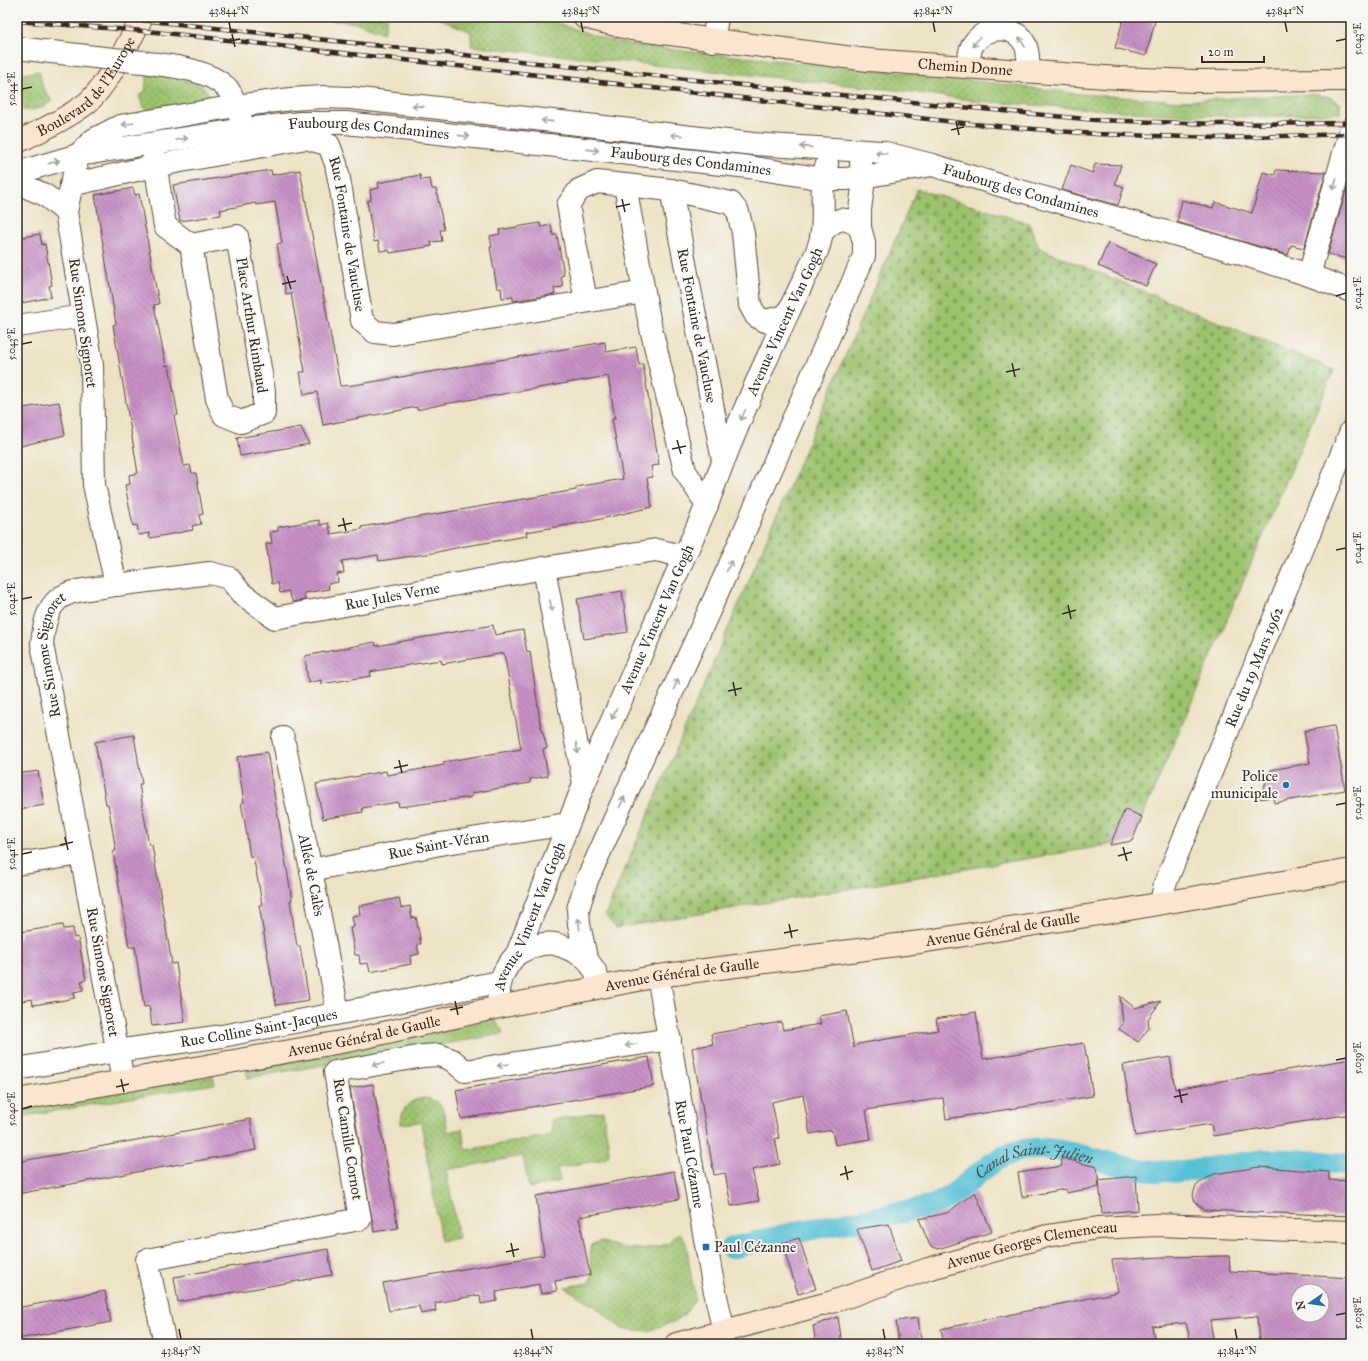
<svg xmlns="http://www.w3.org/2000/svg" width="1368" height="1361" font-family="'IM FELL Great Primer',serif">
	<defs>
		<pattern id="green-dots" width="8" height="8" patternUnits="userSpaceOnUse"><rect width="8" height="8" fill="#9dc36e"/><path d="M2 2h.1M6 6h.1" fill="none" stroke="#819f5a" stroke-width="1.8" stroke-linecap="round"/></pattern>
		<pattern id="cemetery-stones" width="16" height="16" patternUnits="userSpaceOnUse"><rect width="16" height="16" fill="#9dc36e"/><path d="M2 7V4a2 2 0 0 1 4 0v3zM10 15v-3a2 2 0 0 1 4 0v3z" fill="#819f5a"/></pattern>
		<pattern id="building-back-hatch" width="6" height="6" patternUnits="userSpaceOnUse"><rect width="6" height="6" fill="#c790c6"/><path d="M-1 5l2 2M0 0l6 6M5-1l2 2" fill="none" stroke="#a376a0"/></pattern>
	</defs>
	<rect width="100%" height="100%" fill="#f6f6f2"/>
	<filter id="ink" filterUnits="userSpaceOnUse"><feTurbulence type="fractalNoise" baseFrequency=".025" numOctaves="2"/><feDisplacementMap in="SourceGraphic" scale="8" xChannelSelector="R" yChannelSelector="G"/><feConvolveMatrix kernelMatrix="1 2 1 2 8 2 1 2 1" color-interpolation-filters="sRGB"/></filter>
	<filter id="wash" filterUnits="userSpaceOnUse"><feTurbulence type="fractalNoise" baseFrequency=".012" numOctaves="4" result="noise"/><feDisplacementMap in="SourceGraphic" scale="16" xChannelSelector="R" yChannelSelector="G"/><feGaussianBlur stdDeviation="0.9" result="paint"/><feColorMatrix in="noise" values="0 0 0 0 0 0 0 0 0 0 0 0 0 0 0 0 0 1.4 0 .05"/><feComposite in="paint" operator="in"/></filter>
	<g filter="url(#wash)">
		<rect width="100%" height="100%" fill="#ede2c4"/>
		<path fill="url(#green-dots)" stroke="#6c7646" d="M 296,17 L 387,17 L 384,33 L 358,23 Z
			M 436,17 L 539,17 L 613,42 L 663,49 L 945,77 L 1080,94 L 1179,101 L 1313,94 L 1330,97 L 1340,104 L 1340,113 L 1258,117 L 1163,114 L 977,101 L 905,91 L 471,46 L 471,32 Z
			M 39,71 L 43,88 L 52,101 C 40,109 31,112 17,109 L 17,77 L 22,74 Z
			M 147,74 C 166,77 200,77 210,96 L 204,105 L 147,114 L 139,96 L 145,92 Z
			M 494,1019 L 502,1030 L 503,1034 L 248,1078 L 246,1071 L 369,1047 Z
			M 213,1076 L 215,1084 L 17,1117 L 17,1110 Z
			M 424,1098 C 446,1101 444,1114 448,1132 L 462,1129 L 465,1150 L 552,1135 L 551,1120 L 603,1111 L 609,1150 L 608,1157 L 601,1160 L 557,1168 L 560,1181 L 529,1188 L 523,1156 L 446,1170 L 459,1238 L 441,1241 L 421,1122 L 401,1124 C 401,1109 408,1100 424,1098 Z
			M 680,1233 L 686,1243 L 695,1299 L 684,1315 L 675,1321 L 648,1331 L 622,1329 L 598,1309 L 565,1287 L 590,1283 C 594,1271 588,1259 591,1245 L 601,1241 C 628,1252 641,1250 669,1244 L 674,1236 Z"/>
		<path fill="url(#cemetery-stones)" stroke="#6c7646" d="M 917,189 L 1029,223 L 1039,248 L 1334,370 L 1132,841 L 616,928 L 605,915 Z"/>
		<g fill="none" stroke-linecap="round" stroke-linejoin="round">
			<path stroke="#59c1d5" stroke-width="22" id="s1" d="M 731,1248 L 802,1231 L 929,1207 C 962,1196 981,1162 1015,1152 C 1053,1141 1094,1161 1131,1168 C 1179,1178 1221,1164 1269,1160 C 1296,1158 1324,1163 1351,1164"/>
		</g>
		<g id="blocks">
			<path fill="url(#building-back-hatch)" fill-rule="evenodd" d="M 1124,17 L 1156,17 L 1146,56 L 1115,48 Z
				M 1095,164 L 1121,165 L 1115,184 L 1124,187 L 1118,205 L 1062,190 L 1071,165 L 1092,173 Z
				M 271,170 L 272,175 L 300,170 L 340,386 L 354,385 L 605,342 L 606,352 L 636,347 L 639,365 L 643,364 L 659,465 L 651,466 L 653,477 L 647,478 L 652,507 L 592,521 L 526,532 L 527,536 L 460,547 L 433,553 L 379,561 L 378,555 L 342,561 L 344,573 L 337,574 L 338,582 L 328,584 L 329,589 L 304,593 L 305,600 L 293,602 L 288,591 L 280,593 L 278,583 L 272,584 L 266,544 L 272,543 L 270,532 L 278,531 L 278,527 L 319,520 L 320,525 L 328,523 L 331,534 L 362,529 L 361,527 L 576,490 L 576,487 L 623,479 L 612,419 L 615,419 L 608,376 L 439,405 L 417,410 L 417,407 L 396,411 L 323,425 L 317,392 L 304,395 L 300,372 L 305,372 L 291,293 L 286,294 L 277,244 L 282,243 L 275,202 L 256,205 L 256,203 L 220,210 L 221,215 L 180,221 L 173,185 Z
				M 1276,170 L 1326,172 L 1304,248 L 1291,245 L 1288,255 L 1177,222 L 1182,200 L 1213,208 L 1215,202 L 1252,213 L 1263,172 L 1275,175 Z
				M 420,175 L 421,180 L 430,179 L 432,189 L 436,189 L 444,230 L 440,230 L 442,241 L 431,242 L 432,246 L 390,253 L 389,250 L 380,251 L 378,241 L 374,242 L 367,201 L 371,200 L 370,190 L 379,188 L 378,183 Z
				M 1348,183 L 1351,184 L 1351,260 L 1328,254 Z
				M 133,188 L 135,195 L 139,194 L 159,304 L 154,305 L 166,366 L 169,365 L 178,415 L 174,416 L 184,466 L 190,465 L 192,473 L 196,473 L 203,514 L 199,515 L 201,524 L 192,526 L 193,530 L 150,538 L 149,533 L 139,535 L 137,525 L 133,526 L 125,485 L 130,484 L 129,475 L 138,473 L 113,325 L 116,324 L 95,195 Z
				M 540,223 L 541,227 L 551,225 L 553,235 L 557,235 L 564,275 L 561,276 L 563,287 L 554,288 L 555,294 L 513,301 L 513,297 L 502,298 L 501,288 L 497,288 L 490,247 L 492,247 L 490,236 L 500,234 L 499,230 Z
				M 40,234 L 42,245 L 45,244 L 52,285 L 49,286 L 51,297 L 17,304 L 17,238 Z
				M 1108,243 L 1156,264 L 1146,286 L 1098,266 Z
				M 59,402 L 65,435 L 17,447 L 17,409 Z
				M 301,427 L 309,444 L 240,456 L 237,438 Z
				M 622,591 L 628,632 L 584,639 L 577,599 Z
				M 493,625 L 495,635 L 523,630 L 527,652 L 530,651 L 540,722 L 547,748 L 543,749 L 548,776 L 530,779 L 530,783 L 472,793 L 472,797 L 399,807 L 398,802 L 362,808 L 363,812 L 323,819 L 316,784 L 386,771 L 387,775 L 411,771 L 444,765 L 443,762 L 521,749 L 504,653 L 442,664 L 441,660 L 409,665 L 370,672 L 371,676 L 321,684 L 321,680 L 308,683 L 305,656 L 375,642 L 376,646 Z
				M 1334,726 L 1345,790 L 1274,803 L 1273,797 L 1259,799 L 1271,770 L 1310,763 L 1304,731 Z
				M 134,735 L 142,784 L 139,784 L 149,845 L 152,845 L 172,964 L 176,963 L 185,1022 L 152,1026 L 149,1006 L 144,1007 L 135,947 L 129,947 L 113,851 L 116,851 L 108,804 L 106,804 L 95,742 Z
				M 267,752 L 292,900 L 290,901 L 297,946 L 300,946 L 309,1000 L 276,1005 L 259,905 L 262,905 L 259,886 L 253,856 L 250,857 L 245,823 L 241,803 L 244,802 L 237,757 Z
				M 38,771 L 44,805 L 17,810 L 17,774 Z
				M 1125,809 L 1142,817 L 1132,841 L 1110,845 Z
				M 399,898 L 401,908 L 410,906 L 412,918 L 416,917 L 421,944 L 417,944 L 419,954 L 410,956 L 411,964 L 370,972 L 368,963 L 360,964 L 359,955 L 355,955 L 350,928 L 354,927 L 352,916 L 360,915 L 359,906 Z
				M 63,925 L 64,929 L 73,928 L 74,938 L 78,937 L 86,980 L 81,981 L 83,990 L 74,992 L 75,998 L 59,1001 L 33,1005 L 32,999 L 22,1001 L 20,990 L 17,991 L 17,938 L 22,937 L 21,932 Z
				M 1120,996 L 1135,1008 L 1161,1001 L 1148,1019 L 1149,1028 L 1138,1042 L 1119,1029 L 1123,1023 Z
				M 847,1011 L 854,1048 L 858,1044 L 938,1030 L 936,1019 L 976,1012 L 983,1059 L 1084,1043 L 1093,1096 L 946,1119 L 943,1098 L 866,1110 L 871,1139 L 835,1145 L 832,1130 L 810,1134 L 803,1095 L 772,1102 L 779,1138 L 775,1139 L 780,1164 L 752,1170 L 759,1201 L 731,1206 L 725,1173 L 714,1175 L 692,1048 L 713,1044 L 711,1034 L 781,1022 L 783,1030 L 821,1024 L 819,1016 Z
				M 649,1057 L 654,1086 L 461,1119 L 456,1090 Z
				M 1170,1057 L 1175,1089 L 1351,1059 L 1351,1114 L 1213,1136 L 1211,1124 L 1135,1136 L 1123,1065 Z
				M 373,1084 L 398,1228 L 374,1232 L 350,1088 Z
				M 250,1119 L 256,1150 L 17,1194 L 17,1162 Z
				M 1061,1158 L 1097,1167 L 1099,1187 L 1066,1193 L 1066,1189 L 1022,1197 L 1018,1173 L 1062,1166 Z
				M 1259,1167 L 1329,1172 L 1329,1180 L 1351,1181 L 1351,1216 L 1204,1210 L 1195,1202 L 1193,1195 L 1195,1188 L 1198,1184 L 1214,1174 Z
				M 674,1171 L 679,1199 L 579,1217 L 590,1275 L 555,1281 L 557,1291 L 541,1294 L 539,1284 L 496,1292 L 497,1301 L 481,1304 L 480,1295 L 435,1303 L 436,1311 L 421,1314 L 419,1306 L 389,1311 L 383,1283 L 544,1255 L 536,1196 Z
				M 1136,1176 L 1138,1210 L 1102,1213 L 1099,1180 Z
				M 975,1192 L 992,1232 L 938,1249 L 930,1246 L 919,1219 L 947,1213 Z
				M 889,1224 L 901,1261 L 872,1271 L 857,1229 Z
				M 799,1238 L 816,1289 L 798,1294 L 782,1243 Z
				M 328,1249 L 332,1275 L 178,1302 L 174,1277 Z
				M 1229,1256 L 1230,1271 L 1351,1278 L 1351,1344 L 1259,1344 L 1257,1316 L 1210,1320 L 1214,1344 L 1191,1344 L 1186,1323 L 1152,1326 L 1155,1344 L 944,1344 L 941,1329 L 1118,1292 L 1112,1260 L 1161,1257 ZM 1298,1291 L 1322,1291 L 1322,1315 L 1298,1315 Z
				M 105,1291 L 111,1322 L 17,1339 L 17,1308 Z
				M 838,1317 L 842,1344 L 816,1344 L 813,1326 Z
				M 918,1318 L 921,1340 L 899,1343 L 896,1321 Z"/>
		</g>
	</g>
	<g filter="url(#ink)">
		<use href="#blocks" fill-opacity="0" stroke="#564637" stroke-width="1"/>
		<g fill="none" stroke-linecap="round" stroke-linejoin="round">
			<g stroke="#564637" stroke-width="24">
				<g id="street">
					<path d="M 713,41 L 717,17"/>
					<path d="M 17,48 L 95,57"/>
					<path d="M 142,62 C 168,66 207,68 227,88 C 234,96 237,110 241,119"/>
					<path d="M 968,67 C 969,60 969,49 974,43 C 986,26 1014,23 1025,44 C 1029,52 1028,62 1029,71"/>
					<path d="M 153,150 L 165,226 L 191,245 L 217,399 L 224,415 L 241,422 L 264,413 L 264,391 L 237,236 L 191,245"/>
					<path id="s2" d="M 17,173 L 78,155 L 244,129 L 301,123 L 346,123 L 749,167 L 824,179 L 846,179 L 863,177 L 932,165 L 1006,187 L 1220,247 L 1309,275 L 1351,291"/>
					<path d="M 17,183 L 45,195 L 66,212"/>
					<path id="s3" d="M 71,185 L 154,166 L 306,138 L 329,145 L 336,164 L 341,190 L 362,321 L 375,332 L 393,334 L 644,292"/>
					<path d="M 625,185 L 649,320 L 685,471 L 707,505"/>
					<path id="s4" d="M 671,190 L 723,461"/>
					<path d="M 822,232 C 835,219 844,214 860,228"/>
					<path d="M 1309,275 L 1351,129"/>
					<path d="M 586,301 L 568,205 L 579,190 L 597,182 L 671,190 L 731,203 L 738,212 L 743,233 L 750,305 L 756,316 L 765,321 L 786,316"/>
					<path d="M 17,326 L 83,316"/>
					<path d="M 544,568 L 584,784"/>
					<path id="s5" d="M 116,585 L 210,573 L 229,578 L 241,593 L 275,618 L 544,568 L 656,550 L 683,556"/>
					<path id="s6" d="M 283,738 L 311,870 L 338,1012"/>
					<path d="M 17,864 L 81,854"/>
					<path id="s7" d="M 311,870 L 440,844 L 567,824"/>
					<path id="s8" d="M 1161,903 L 1165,884 L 1351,431"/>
					<path d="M 517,954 C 547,937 558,942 586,958"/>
					<path id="s9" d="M 658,976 L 712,1278 L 724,1332"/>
					<path d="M 600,986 L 595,971 L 586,958 L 579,924 L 578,909 L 587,880 L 728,569 L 864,256 L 864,242 L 860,228 L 860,210 L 863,187 L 861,163"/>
					<path id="s10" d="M 499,1007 C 497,985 502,970 517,954 L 584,784 L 707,505 C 730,441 758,377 787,315 C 797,293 808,273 817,251 C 829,223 817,188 827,164"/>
					<path id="s11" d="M 17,1069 L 117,1051 L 222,1036 L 499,982"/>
					<path id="s12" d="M 123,1081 L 42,644 C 47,587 68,593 116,585 L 94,485 L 92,365 L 66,212 L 78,155 L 93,140 L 120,126 L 236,106 L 291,99 L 323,97 L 351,98 L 753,144 L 882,152 L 932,165"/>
					<path d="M 165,1344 L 147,1260 L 360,1219 L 335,1072 L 423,1056 L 439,1055 L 452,1060 L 465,1071 L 670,1039"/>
				</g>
			</g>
			<g stroke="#564637" stroke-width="24">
				<g id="secondary">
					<path id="s13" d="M 584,17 L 632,29 L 868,60 L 1119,78 L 1194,81 L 1351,80"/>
					<path id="s14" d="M 17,142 C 41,131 66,119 87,103 C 105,88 131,39 142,17"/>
					<path id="s15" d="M 17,1100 L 352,1040 L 499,1007 L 658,976 L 920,942 L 1112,912 L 1351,870"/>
					<path id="s16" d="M 676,1344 L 832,1302 L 928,1269 L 1047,1236 L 1098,1228 L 1157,1225 L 1351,1232"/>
				</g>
			</g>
			<use href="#street" stroke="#fff" stroke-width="22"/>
			<use href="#secondary" stroke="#fbe5cf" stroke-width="22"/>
			<g stroke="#3b2a1e" stroke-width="4.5">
				<path id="rail" d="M 114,17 L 760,87 L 1095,120 L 1218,124 L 1351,123
					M 17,21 L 156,32 L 972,124 L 1096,134 L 1218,138 L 1351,134"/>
			</g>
			<use href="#rail" stroke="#f6f6f2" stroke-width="3" stroke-dasharray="9" stroke-linecap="butt"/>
			<g stroke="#564637" stroke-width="24" stroke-linecap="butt">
				<path id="street-bridge" d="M 95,57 L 142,62"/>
			</g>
			<use href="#street-bridge" stroke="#fff" stroke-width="22"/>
		</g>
		<defs><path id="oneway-shaft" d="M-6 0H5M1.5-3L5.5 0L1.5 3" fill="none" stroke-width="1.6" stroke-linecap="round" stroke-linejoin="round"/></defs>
		<g stroke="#a79f9a">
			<use href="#oneway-shaft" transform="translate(976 42) rotate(126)"/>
			<use href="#oneway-shaft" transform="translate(1022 42) rotate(-122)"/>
			<use href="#oneway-shaft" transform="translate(418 106) rotate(-174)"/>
			<use href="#oneway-shaft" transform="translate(547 121) rotate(-174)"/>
			<use href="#oneway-shaft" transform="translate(128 124) rotate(171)"/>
			<use href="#oneway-shaft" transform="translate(677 135) rotate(-174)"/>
			<use href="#oneway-shaft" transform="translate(464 136) rotate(6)"/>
			<use href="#oneway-shaft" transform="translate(182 139) rotate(-9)"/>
			<use href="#oneway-shaft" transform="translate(806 147) rotate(-176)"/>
			<use href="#oneway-shaft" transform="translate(593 150) rotate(6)"/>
			<use href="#oneway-shaft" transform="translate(881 153) rotate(-173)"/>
			<use href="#oneway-shaft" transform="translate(54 162) rotate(-16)"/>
			<use href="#oneway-shaft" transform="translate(1335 184) rotate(106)"/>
			<use href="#oneway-shaft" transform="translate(743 415) rotate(114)"/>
			<use href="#oneway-shaft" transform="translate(729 566) rotate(-66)"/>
			<use href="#oneway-shaft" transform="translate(551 606) rotate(80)"/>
			<use href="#oneway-shaft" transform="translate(676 684) rotate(-66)"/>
			<use href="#oneway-shaft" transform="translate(614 714) rotate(114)"/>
			<use href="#oneway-shaft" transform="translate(577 748) rotate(80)"/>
			<use href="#oneway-shaft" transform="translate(622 802) rotate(-66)"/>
			<use href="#oneway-shaft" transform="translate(579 924) rotate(-96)"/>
			<use href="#oneway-shaft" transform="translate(631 1045) rotate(171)"/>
			<use href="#oneway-shaft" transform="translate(378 1064) rotate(170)"/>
			<use href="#oneway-shaft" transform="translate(503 1065) rotate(171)"/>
		</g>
	</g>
	<path fill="none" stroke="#3b2a1e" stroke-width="1.5" d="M 229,22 L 231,32M 581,22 L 583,32M 933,22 L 935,32M 1285,22 L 1287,32M 232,34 L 235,47M 1336,41 L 1346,39M 226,42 L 240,39M 22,89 L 32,87M 956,121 L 959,135M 951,130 L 964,127M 622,199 L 625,212M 616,207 L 630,204M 287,276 L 291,289M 282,284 L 296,281M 1336,296 L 1346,293M 22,344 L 32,342M 1012,363 L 1015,377M 1006,372 L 1020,369M 677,440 L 681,454M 672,449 L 686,446M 343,518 L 346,531M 338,526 L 352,523M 1336,550 L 1346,548M 22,599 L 32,597M 1068,605 L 1071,619M 1062,614 L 1076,610M 733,682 L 736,696M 728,691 L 742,688M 399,760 L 402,773M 394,768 L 408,765M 1336,805 L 1346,803M 65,837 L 68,850M 60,845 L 73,842M 1123,847 L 1127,861M 22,854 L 32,852M 1118,856 L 1132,852M 789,924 L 792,938M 784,933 L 798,930M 455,1001 L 458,1015M 450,1010 L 463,1007M 1336,1060 L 1346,1058M 121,1079 L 124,1092M 116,1087 L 129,1084M 1179,1089 L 1182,1103M 1174,1097 L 1188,1094M 22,1109 L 32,1106M 845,1166 L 848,1180M 840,1175 L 853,1171M 511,1243 L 514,1257M 506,1252 L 519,1249M 1336,1315 L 1346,1313M 179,1329 L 181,1339M 531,1329 L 533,1339M 883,1329 L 885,1339M 1235,1329 L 1237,1339"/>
	<g fill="#1f6fb2" stroke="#f6f6f2" stroke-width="1.5">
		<circle cx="1286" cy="785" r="4"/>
		<rect x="702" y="1243" width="8" height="8" rx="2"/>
	</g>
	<g text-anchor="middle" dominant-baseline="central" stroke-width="4" stroke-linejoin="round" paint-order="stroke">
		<g font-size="15" fill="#3b2a1e" stroke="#f6f6f2">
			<text stroke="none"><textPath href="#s13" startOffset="385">Chemin Donne</textPath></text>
			<text stroke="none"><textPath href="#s14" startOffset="91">Boulevard de l'Europe</textPath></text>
			<text stroke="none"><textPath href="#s2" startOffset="357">Faubourg des Condamines</textPath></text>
			<text stroke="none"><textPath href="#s2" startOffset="681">Faubourg des Condamines</textPath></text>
			<text stroke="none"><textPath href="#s2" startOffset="1017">Faubourg des Condamines</textPath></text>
			<text stroke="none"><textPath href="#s3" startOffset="355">Rue Fontaine de Vaucluse</textPath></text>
			<text stroke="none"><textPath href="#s10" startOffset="745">Avenue Vincent Van Gogh</textPath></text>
			<text transform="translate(83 323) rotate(82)">Rue Simone Signoret</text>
			<text transform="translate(252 325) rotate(81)">Place Arthur Rimbaud</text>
			<text stroke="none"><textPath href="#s4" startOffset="138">Rue Fontaine de Vaucluse</textPath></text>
			<text stroke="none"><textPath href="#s5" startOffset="295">Rue Jules Verne</textPath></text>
			<text stroke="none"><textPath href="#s10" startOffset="421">Avenue Vincent Van Gogh</textPath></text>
			<text stroke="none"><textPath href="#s12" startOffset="435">Rue Simone Signoret</textPath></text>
			<text stroke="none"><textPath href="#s8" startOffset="254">Rue du 19 Mars 1962</textPath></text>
			<text stroke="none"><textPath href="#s7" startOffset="130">Rue Saint-Véran</textPath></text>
			<text stroke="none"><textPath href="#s6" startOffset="140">Allée de Calès</textPath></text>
			<text stroke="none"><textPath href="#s10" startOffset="97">Avenue Vincent Van Gogh</textPath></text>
			<text stroke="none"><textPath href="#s15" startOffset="1001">Avenue Général de Gaulle</textPath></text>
			<text transform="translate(103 972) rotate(80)">Rue Simone Signoret</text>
			<text stroke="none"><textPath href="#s15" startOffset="677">Avenue Général de Gaulle</textPath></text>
			<text stroke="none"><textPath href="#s11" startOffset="245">Rue Colline Saint-Jacques</textPath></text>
			<text stroke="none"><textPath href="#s15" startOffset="353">Avenue Général de Gaulle</textPath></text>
			<text transform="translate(348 1139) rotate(81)">Rue Camille Cornot</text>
			<text stroke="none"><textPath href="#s9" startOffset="181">Rue Paul Cézanne</textPath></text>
			<text stroke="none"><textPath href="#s16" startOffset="370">Avenue Georges Clemenceau</textPath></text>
		</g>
		<g font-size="15" fill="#3b2a1e" stroke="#f6f6f2" text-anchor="end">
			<text x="1278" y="776">Police<tspan x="1278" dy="17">municipale</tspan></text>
			<text x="714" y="1247" text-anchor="start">Paul Cézanne</text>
		</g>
		<g font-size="16" font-style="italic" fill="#445755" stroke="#f6f6f2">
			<text stroke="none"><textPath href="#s1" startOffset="322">Canal Saint-Julien</textPath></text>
		</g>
	</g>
	<rect width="1368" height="1361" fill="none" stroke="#f6f6f2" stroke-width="44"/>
	<g transform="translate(1310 1303) rotate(257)"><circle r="19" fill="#f6f6f2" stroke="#aba49d"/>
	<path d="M0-3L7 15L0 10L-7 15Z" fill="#1f6fb2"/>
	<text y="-6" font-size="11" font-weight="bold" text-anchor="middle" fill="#3b2a1e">N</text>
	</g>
	<path d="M1202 56v6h62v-6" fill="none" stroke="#3b2a1e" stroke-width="2"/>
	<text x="1208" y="56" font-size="12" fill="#3b2a1e" stroke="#f6f6f2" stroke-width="3" paint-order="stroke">20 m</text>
	<rect x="22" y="22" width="1324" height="1317" fill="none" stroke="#3b2a1e" stroke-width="1.5"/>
	<g font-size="10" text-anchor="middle" fill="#3b2a1e">
		<text x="229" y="14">43.844°N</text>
		<text x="581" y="14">43.843°N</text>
		<text x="933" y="14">43.842°N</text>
		<text x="1285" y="14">43.841°N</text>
		<text transform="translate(1357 39) rotate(-90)" y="4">5.043°E</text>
		<text transform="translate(11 89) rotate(-90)" y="4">5.044°E</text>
		<text transform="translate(1357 293) rotate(-90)" y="4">5.042°E</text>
		<text transform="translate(11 344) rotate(-90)" y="4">5.043°E</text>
		<text transform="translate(1357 548) rotate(-90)" y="4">5.041°E</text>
		<text transform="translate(11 599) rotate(-90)" y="4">5.042°E</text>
		<text transform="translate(1357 803) rotate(-90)" y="4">5.040°E</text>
		<text transform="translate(11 854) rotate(-90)" y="4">5.041°E</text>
		<text transform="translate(1357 1058) rotate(-90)" y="4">5.039°E</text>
		<text transform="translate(11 1109) rotate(-90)" y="4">5.040°E</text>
		<text transform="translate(1357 1313) rotate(-90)" y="4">5.038°E</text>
		<text x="181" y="1354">43.845°N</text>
		<text x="533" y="1354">43.844°N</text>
		<text x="885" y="1354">43.843°N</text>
		<text x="1237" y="1354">43.842°N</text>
	</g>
</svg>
